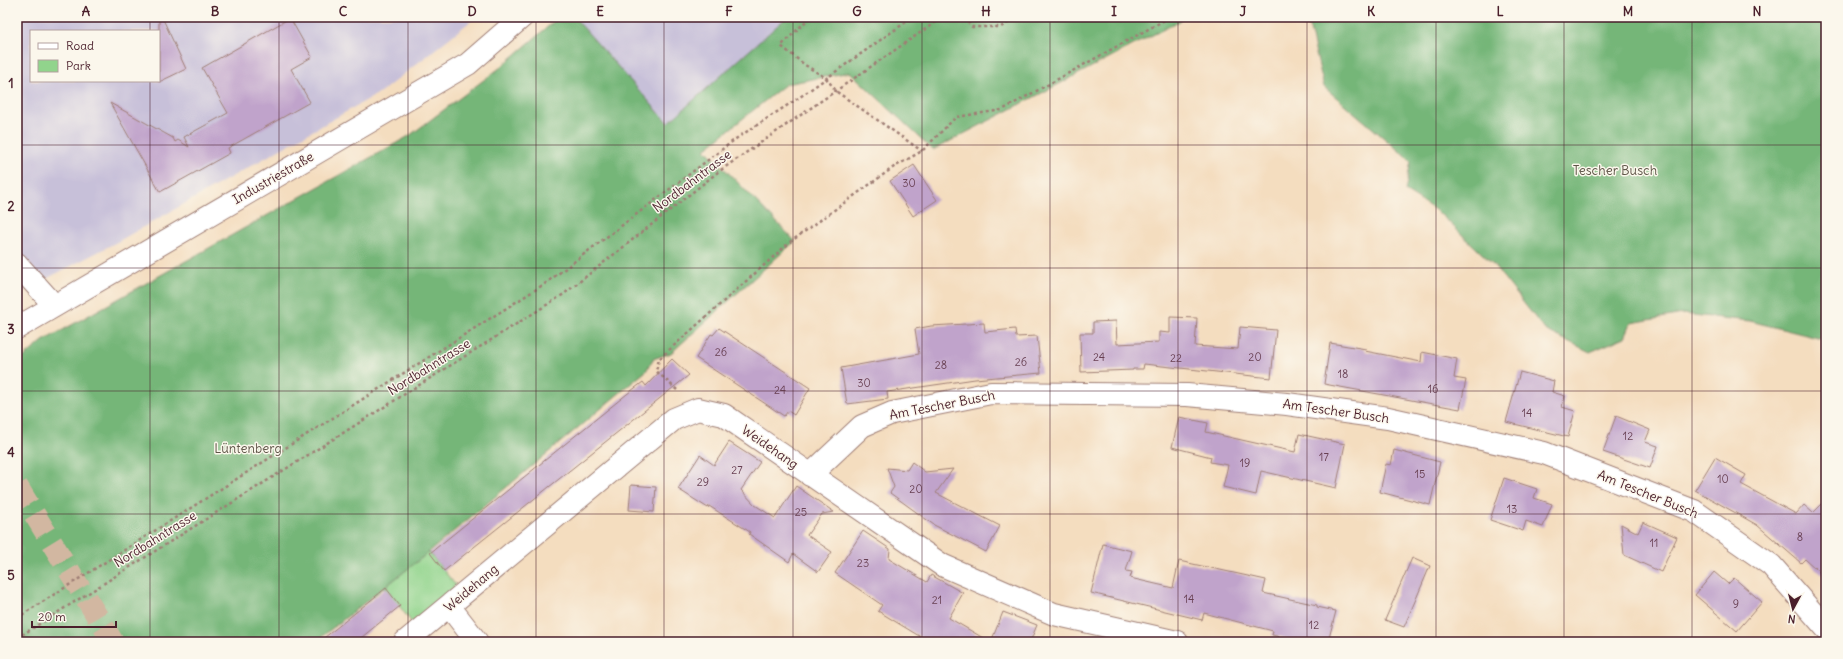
<svg xmlns="http://www.w3.org/2000/svg" width="1843" height="659" font-family="Delius,sans-serif">
	<rect width="100%" height="100%" fill="#fbf7ec"/>
	<filter id="ink" filterUnits="userSpaceOnUse"><feTurbulence type="fractalNoise" baseFrequency=".025" numOctaves="2"/><feDisplacementMap in="SourceGraphic" scale="8" xChannelSelector="R" yChannelSelector="G"/><feConvolveMatrix kernelMatrix="1 2 1 2 8 2 1 2 1" color-interpolation-filters="sRGB"/></filter>
	<filter id="wash" filterUnits="userSpaceOnUse"><feTurbulence type="fractalNoise" baseFrequency=".012" numOctaves="4" result="noise"/><feDisplacementMap in="SourceGraphic" scale="16" xChannelSelector="R" yChannelSelector="G"/><feGaussianBlur stdDeviation="0.9" result="paint"/><feColorMatrix in="noise" values="0 0 0 0 0 0 0 0 0 0 0 0 0 0 0 0 0 1.4 0 .05"/><feComposite in="paint" operator="in"/></filter>
	<g filter="url(#wash)">
		<rect width="100%" height="100%" fill="#f4ddbf"/>
		<path fill="#c7c0d9" fill-rule="evenodd" d="M 17,17 L 476,17 L 381,92 L 117,242 L 17,294 ZM 31,31 L 159,31 L 159,81 L 31,81 Z
			M 574,17 L 787,17 L 668,123 Z"/>
		<path fill="#91d48c" stroke="#6e7a5c" d="M 429,552 L 457,587 L 412,623 L 385,587 Z"/>
		<path fill="#74b678" stroke="#5f6a52" d="M 559,17 L 574,17 L 668,123 L 787,17 L 1187,17 L 933,150 L 850,72 L 786,84 L 705,149 L 795,241 L 671,353 L 653,359 L 646,371 L 429,552 L 315,642 L 17,642 L 17,365 L 24,357 L 43,341 L 409,136 L 501,67 Z
			M 1293,17 L 1826,17 L 1826,340 L 1750,321 L 1683,314 L 1631,323 L 1625,337 L 1590,352 L 1545,330 L 1493,264 L 1437,211 L 1405,191 L 1411,161 L 1324,87 L 1309,25 Z"/>
		<g id="blocks">
			<path fill="#c0a3cb" d="M 159,17 L 162,17 L 186,69 L 159,82 Z
				M 290,18 L 312,57 L 291,69 L 310,102 L 228,148 L 230,153 L 160,192 L 110,103 L 173,138 L 175,142 L 178,140 L 189,147 L 184,137 L 228,113 L 202,68 Z
				M 914,165 L 937,200 L 913,216 L 890,181 Z
				M 1170,317 L 1197,318 L 1195,346 L 1238,349 L 1240,327 L 1276,330 L 1271,378 L 1144,364 L 1143,369 L 1133,369 L 1133,370 L 1081,372 L 1080,333 L 1093,333 L 1093,322 L 1116,321 L 1117,344 L 1159,342 L 1159,332 L 1170,333 Z
				M 984,323 L 985,332 L 1015,329 L 1016,337 L 1037,336 L 1041,373 L 975,379 L 887,392 L 888,399 L 847,404 L 841,368 L 919,354 L 915,329 L 931,326 Z
				M 719,328 L 810,388 L 794,415 L 788,411 L 784,416 L 696,358 L 711,334 L 713,335 Z
				M 1330,343 L 1366,349 L 1365,351 L 1421,362 L 1422,352 L 1457,359 L 1454,378 L 1466,380 L 1460,409 L 1324,384 Z
				M 672,359 L 689,375 L 444,571 L 430,553 L 627,394 L 643,382 L 646,386 Z
				M 1520,372 L 1554,381 L 1552,392 L 1565,396 L 1562,407 L 1575,411 L 1568,437 L 1506,422 Z
				M 1616,416 L 1650,430 L 1645,442 L 1658,446 L 1650,468 L 1603,452 Z
				M 1179,417 L 1208,423 L 1206,432 L 1295,452 L 1299,434 L 1345,444 L 1336,488 L 1261,471 L 1256,495 L 1223,487 L 1228,465 L 1210,462 L 1211,457 L 1172,447 Z
				M 729,442 L 760,462 L 741,490 L 755,505 L 775,518 L 796,486 L 834,512 L 822,514 L 807,535 L 832,552 L 818,572 L 793,554 L 789,562 L 749,534 L 750,532 L 709,506 L 708,508 L 678,489 L 700,455 L 714,465 Z
				M 1394,450 L 1440,462 L 1430,505 L 1380,492 L 1386,464 L 1391,465 Z
				M 1715,457 L 1746,475 L 1741,484 L 1796,514 L 1804,505 L 1813,513 L 1826,500 L 1826,578 L 1805,559 L 1801,563 L 1757,525 L 1695,490 Z
				M 912,462 L 925,472 L 953,469 L 936,493 L 1000,526 L 986,552 L 934,525 L 890,493 L 894,487 L 887,468 L 907,470 Z
				M 1504,478 L 1537,489 L 1534,498 L 1552,504 L 1543,527 L 1526,521 L 1523,531 L 1490,520 Z
				M 631,485 L 656,487 L 654,512 L 629,510 Z
				M 1643,522 L 1677,537 L 1661,572 L 1624,555 L 1621,524 L 1638,533 Z
				M 863,531 L 890,549 L 889,559 L 927,582 L 931,575 L 963,593 L 949,618 L 990,642 L 929,642 L 878,611 L 882,605 L 835,573 Z
				M 1103,544 L 1132,551 L 1126,571 L 1132,572 L 1130,578 L 1173,588 L 1179,561 L 1266,580 L 1263,593 L 1317,605 L 1317,607 L 1336,611 L 1328,642 L 1302,642 L 1272,635 L 1273,631 L 1204,613 L 1202,620 L 1091,593 Z
				M 1412,558 L 1430,566 L 1404,627 L 1385,620 Z
				M 1714,572 L 1728,584 L 1734,578 L 1762,602 L 1737,631 L 1695,595 Z
				M 386,588 L 400,606 L 356,642 L 319,642 Z
				M 1003,612 L 1037,625 L 1030,642 L 991,642 Z"/>
		</g>
	</g>
	<g filter="url(#ink)">
		<use href="#blocks" fill-opacity="0" stroke="#9f7e75" stroke-width="1"/>
		<g fill="none" stroke-linecap="round" stroke-linejoin="round">
			<path stroke="#d2b7a1" stroke-width="22" stroke-dasharray="22 11" stroke-linecap="butt" d="M 17,486 L 113,642"/>
			<g stroke="#9f7e75" stroke-width="24">
				<path id="street" d="M 17,264 L 54,305
					M 17,328 L 468,64 L 522,17
					M 810,475 L 862,426 L 892,413 L 991,393 L 1187,395 L 1287,404 L 1388,418 L 1544,453 L 1694,511 L 1771,565 L 1826,628
					M 449,606 L 477,642
					M 405,642 L 674,419 L 698,409 L 724,415 L 942,565 L 1054,614 L 1177,642"/>
			</g>
			<path stroke="#9f7e75" stroke-width="2.5" stroke-dasharray="3 3" stroke-linecap="butt" d="M 810,17 L 781,46 L 805,65 L 826,78 L 837,92 L 922,151
				M 964,17 L 972,27 L 1001,27 L 1017,17
				M 677,390 L 656,371 L 659,359 L 790,242 L 894,167 L 922,151 L 956,117 L 1002,110 L 1170,17
				M 17,618 L 546,283 L 737,138 L 797,99 L 913,17
				M 17,638 L 564,294 L 718,172 L 943,17"/>
			<use href="#street" stroke="#fff" stroke-width="22"/>
		</g>
	</g>
	<path fill="none" stroke="#4a1f2b" stroke-width="1" stroke-opacity="0.55" d="M 150,17 L 150,31M 279,17 L 279,642M 408,17 L 408,642M 536,17 L 536,642M 664,17 L 664,642M 793,17 L 793,642M 922,17 L 922,642M 1050,17 L 1050,642M 1178,17 L 1178,642M 1307,17 L 1307,642M 1436,17 L 1436,642M 1564,17 L 1564,642M 1692,17 L 1692,642M 150,81 L 150,642M 17,145 L 1826,145M 17,268 L 1826,268M 17,391 L 1826,391M 17,514 L 1826,514"/>
	<g text-anchor="middle" dominant-baseline="central" stroke-width="3" stroke-linejoin="round" paint-order="stroke">
		<g font-size="11" fill="#684053">
			<text x="909" y="183">30</text>
			<text x="721" y="352">26</text>
			<text x="1099" y="357">24</text>
			<text x="1255" y="357">20</text>
			<text x="1176" y="358">22</text>
			<text x="1021" y="362">26</text>
			<text x="941" y="365">28</text>
			<text x="1343" y="374">18</text>
			<text x="864" y="383">30</text>
			<text x="1433" y="389">16</text>
			<text x="780" y="390">24</text>
			<text x="1527" y="413">14</text>
			<text x="1628" y="436">12</text>
			<text x="1324" y="457">17</text>
			<text x="1245" y="463">19</text>
			<text x="737" y="470">27</text>
			<text x="1420" y="474">15</text>
			<text x="1723" y="479">10</text>
			<text x="703" y="482">29</text>
			<text x="916" y="489">20</text>
			<text x="1512" y="509">13</text>
			<text x="801" y="512">25</text>
			<text x="1800" y="537">8</text>
			<text x="1654" y="543">11</text>
			<text x="863" y="563">23</text>
			<text x="1189" y="599">14</text>
			<text x="937" y="600">21</text>
			<text x="1736" y="604">9</text>
			<text x="1314" y="625">12</text>
		</g>
		<g font-size="13" fill="#5f5548" stroke="#fbf7ec">
			<text x="1615" y="170">Tescher Busch</text>
			<text x="248" y="448">Lüntenberg</text>
		</g>
		<g font-size="13" fill="#4a1f2b" stroke="#fbf7ec">
			<text transform="translate(273 178) rotate(-30)">Industriestraße</text>
			<text transform="translate(692 181) rotate(-37)">Nordbahntrasse</text>
			<text transform="translate(429 367) rotate(-32)">Nordbahntrasse</text>
			<text transform="translate(942 405) rotate(-11)">Am Tescher Busch</text>
			<text transform="translate(1336 411) rotate(8)">Am Tescher Busch</text>
			<text transform="translate(770 447) rotate(35)">Weidehang</text>
			<text transform="translate(1648 494) rotate(22)">Am Tescher Busch</text>
			<text transform="translate(155 539) rotate(-32)">Nordbahntrasse</text>
			<text transform="translate(471 588) rotate(-40)">Weidehang</text>
		</g>
	</g>
	<rect width="1843" height="659" fill="none" stroke="#fbf7ec" stroke-width="44"/>
	<rect x="30" y="30" width="130" height="52" fill="#fbf7ec" stroke="#b4a19f"/>
	<rect x="38" y="43" width="20" height="6" fill="#ffffff" stroke="#b4a19f"/>
	<text x="66" y="50" font-size="12" fill="#4a1f2b">Road</text>
	<rect x="38" y="60" width="20" height="12" fill="#91d48c" stroke="#b4a19f"/>
	<text x="66" y="70" font-size="12" fill="#4a1f2b">Park</text>
	<g transform="translate(1793 609) rotate(187)" stroke="#fbf7ec" stroke-width="3" paint-order="stroke">
	<path d="M0-3L7 15L0 10L-7 15Z" fill="#4a1f2b"/>
	<text y="-6" font-size="11" font-weight="bold" text-anchor="middle" fill="#4a1f2b">N</text>
	</g>
	<path d="M32 621v6h84v-6" fill="none" stroke="#4a1f2b" stroke-width="2"/>
	<text x="38" y="621" font-size="12" fill="#4a1f2b" stroke="#fbf7ec" stroke-width="3" paint-order="stroke">20 m</text>
	<rect x="22" y="22" width="1799" height="615" fill="none" stroke="#4a1f2b" stroke-width="1.5"/>
	<g font-size="13" text-anchor="middle" font-weight="bold" fill="#4a1f2b">
		<text x="86" y="16">A</text>
		<text x="215" y="16">B</text>
		<text x="343" y="16">C</text>
		<text x="472" y="16">D</text>
		<text x="600" y="16">E</text>
		<text x="729" y="16">F</text>
		<text x="857" y="16">G</text>
		<text x="986" y="16">H</text>
		<text x="1114" y="16">I</text>
		<text x="1243" y="16">J</text>
		<text x="1371" y="16">K</text>
		<text x="1500" y="16">L</text>
		<text x="1628" y="16">M</text>
		<text x="1757" y="16">N</text>
		<text x="11" y="88">1</text>
		<text x="11" y="211">2</text>
		<text x="11" y="334">3</text>
		<text x="11" y="457">4</text>
		<text x="11" y="580">5</text>
	</g>
</svg>
